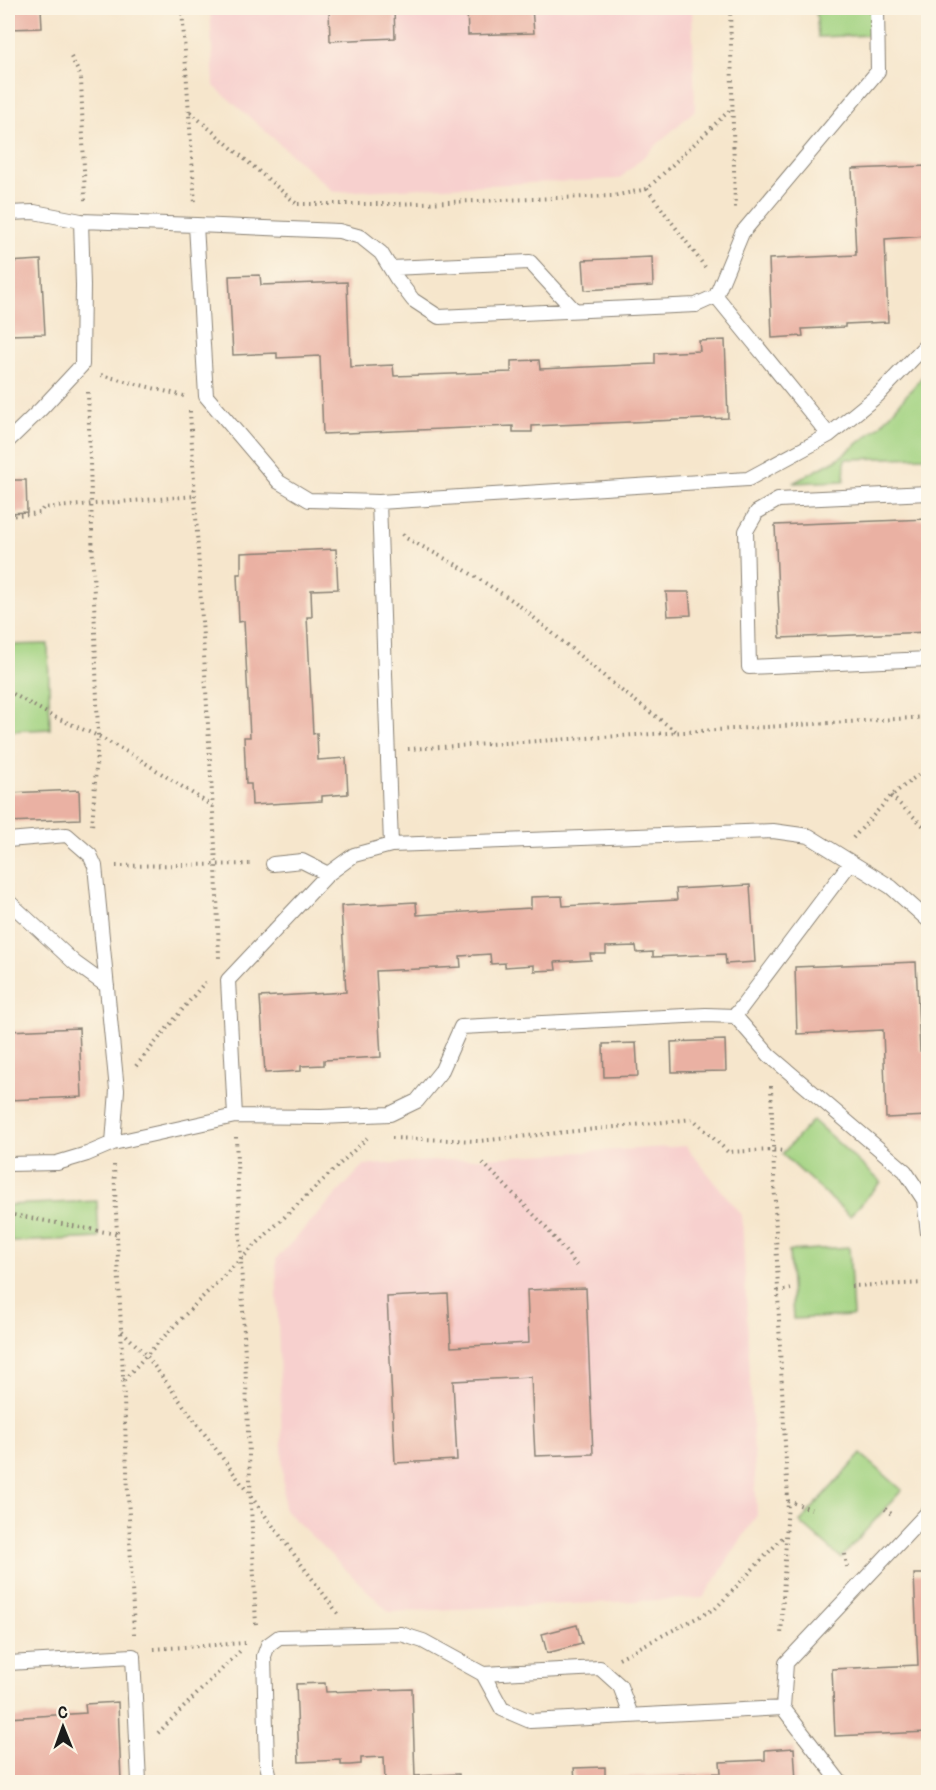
<svg xmlns="http://www.w3.org/2000/svg" width="936" height="1790" font-family="Pangolin,sans-serif">
	<rect width="100%" height="100%" fill="#fcf5e5"/>
	<filter id="ink" filterUnits="userSpaceOnUse"><feTurbulence type="fractalNoise" baseFrequency=".0167" numOctaves="2"/><feDisplacementMap in="SourceGraphic" scale="12" xChannelSelector="R" yChannelSelector="G"/><feConvolveMatrix kernelMatrix="1 2 1 2 8 2 1 2 1" color-interpolation-filters="sRGB"/></filter>
	<filter id="wash" filterUnits="userSpaceOnUse"><feTurbulence type="fractalNoise" baseFrequency=".008" numOctaves="4" result="noise"/><feDisplacementMap in="SourceGraphic" scale="24" xChannelSelector="R" yChannelSelector="G"/><feGaussianBlur stdDeviation="1.35" result="paint"/><feColorMatrix in="noise" values="0 0 0 0 0 0 0 0 0 0 0 0 0 0 0 0 0 1.4 0 .05"/><feComposite in="paint" operator="in"/></filter>
	<g filter="url(#wash)">
		<rect width="100%" height="100%" fill="#f6e6cc"/>
		<path fill="#f7d0ce" d="M 210,8 L 692,8 L 695,110 L 619,179 L 334,192 L 214,86 Z
			M 686,1146 L 742,1216 L 757,1515 L 703,1598 L 389,1612 L 284,1509 L 276,1259 L 364,1165 Z"/>
		<path fill="#a3d382" stroke="#60784f" stroke-width="1.5" d="M 816,8 L 872,8 L 873,35 L 818,37 Z
			M 928,370 L 928,457 L 845,459 L 844,481 L 793,483 L 839,458 L 880,426 Z
			M 48,644 L 50,729 L 8,731 L 8,645 Z
			M 813,1120 L 881,1182 L 850,1216 L 782,1154 Z
			M 97,1201 L 99,1238 L 11,1242 L 9,1205 Z
			M 849,1247 L 853,1316 L 793,1319 L 789,1251 Z
			M 861,1454 L 902,1490 L 841,1558 L 800,1522 Z"/>
		<g id="blocks">
			<path fill="#eab1a3" d="M 8,8 L 41,8 L 42,28 L 8,29 Z
				M 329,8 L 394,8 L 395,38 L 330,41 Z
				M 467,8 L 532,8 L 534,33 L 468,35 Z
				M 928,166 L 927,236 L 885,239 L 888,322 L 845,324 L 845,327 L 802,329 L 803,336 L 772,338 L 769,259 L 856,255 L 852,169 Z
				M 652,257 L 653,286 L 585,290 L 583,260 Z
				M 41,260 L 45,334 L 8,335 L 8,262 Z
				M 260,275 L 261,285 L 347,282 L 350,367 L 393,365 L 394,376 L 511,372 L 511,361 L 539,360 L 540,369 L 655,364 L 655,353 L 700,351 L 699,341 L 725,340 L 728,418 L 532,426 L 532,432 L 513,432 L 513,426 L 323,434 L 320,356 L 277,358 L 277,353 L 233,355 L 229,276 Z
				M 8,480 L 26,480 L 27,512 L 8,513 Z
				M 928,519 L 928,632 L 780,638 L 775,525 Z
				M 336,549 L 338,589 L 311,590 L 312,617 L 307,617 L 313,734 L 317,733 L 318,760 L 346,758 L 348,794 L 322,796 L 322,801 L 252,805 L 251,784 L 246,784 L 244,737 L 250,737 L 244,621 L 239,622 L 237,574 L 241,574 L 241,553 Z
				M 666,592 L 689,592 L 691,615 L 668,616 Z
				M 79,790 L 80,819 L 8,822 L 8,793 Z
				M 750,885 L 755,962 L 726,964 L 725,954 L 653,957 L 653,952 L 637,953 L 636,946 L 606,947 L 606,954 L 590,954 L 591,960 L 555,962 L 556,970 L 534,971 L 534,965 L 505,967 L 505,963 L 491,964 L 490,954 L 460,956 L 461,967 L 376,971 L 381,1057 L 324,1060 L 324,1065 L 301,1066 L 301,1071 L 265,1073 L 260,997 L 346,992 L 341,906 L 416,902 L 417,915 L 531,908 L 531,897 L 562,896 L 563,906 L 677,900 L 676,889 Z
				M 916,962 L 920,1051 L 928,1051 L 928,1116 L 886,1118 L 883,1030 L 797,1034 L 795,967 Z
				M 79,1028 L 82,1097 L 8,1100 L 8,1031 Z
				M 725,1040 L 726,1071 L 672,1072 L 671,1042 Z
				M 636,1043 L 638,1076 L 604,1077 L 603,1044 Z
				M 586,1288 L 593,1454 L 535,1456 L 531,1377 L 453,1381 L 457,1460 L 395,1463 L 387,1297 L 448,1294 L 451,1347 L 529,1343 L 527,1290 Z
				M 914,1574 L 928,1574 L 928,1732 L 835,1736 L 832,1669 L 918,1665 Z
				M 577,1625 L 582,1644 L 547,1653 L 542,1634 Z
				M 325,1683 L 326,1692 L 412,1689 L 415,1776 L 459,1774 L 460,1782 L 385,1782 L 384,1757 L 361,1758 L 361,1764 L 350,1765 L 341,1765 L 341,1760 L 299,1762 L 296,1684 Z
				M 118,1702 L 121,1781 L 8,1782 L 8,1718 L 86,1713 L 85,1704 Z
				M 794,1748 L 796,1782 L 537,1782 L 537,1781 L 575,1779 L 574,1768 L 605,1767 L 605,1778 L 721,1773 L 720,1762 L 765,1760 L 765,1750 Z"/>
		</g>
	</g>
	<g filter="url(#ink)">
		<use href="#blocks" fill-opacity="0" stroke="#898174" stroke-width="1.5"/>
		<g fill="none" stroke-linecap="round" stroke-linejoin="round">
			<g stroke="#898174" stroke-width="16">
				<path id="lane" d="M 8,213 L 34,212 L 81,221 L 83,285 L 82,365 L 41,409 L 8,441
					M 81,221 L 196,225
					M 391,268 L 530,262 L 574,310
					M 716,296 L 829,435
					M 928,343 L 878,395 L 829,435 L 748,479 L 379,502 L 391,845 L 773,831 L 809,836 L 891,887 L 928,920
					M 928,493 L 778,500 L 757,512 L 746,531 L 749,667 L 928,659
					M 379,502 L 309,500 L 279,482 L 206,396 L 196,225 L 339,231 L 361,237 L 381,253 L 397,279 L 413,300 L 439,317 L 696,305 L 716,296 L 742,233 L 878,71 L 877,8
					M 8,840 L 67,835 L 90,855 L 95,866 L 117,1090 L 113,1143
					M 273,864 L 302,861 L 328,874
					M 8,901 L 75,963 L 107,986
					M 735,1016 L 851,862
					M 235,1116 L 228,980 L 328,874 L 354,855 L 391,845
					M 8,1164 L 57,1163 L 87,1154 L 113,1143 L 235,1116 L 321,1117 L 390,1114 L 417,1101 L 442,1070 L 461,1027 L 706,1015 L 735,1016 L 769,1055 L 905,1171 L 924,1200 L 928,1233
					M 8,1663 L 133,1656 L 139,1782
					M 483,1674 L 600,1668 L 620,1686 L 631,1715
					M 783,1708 L 840,1782
					M 271,1782 L 267,1765 L 264,1656 L 268,1645 L 279,1637 L 401,1634 L 423,1641 L 483,1674 L 502,1709 L 530,1721 L 783,1708 L 786,1663 L 928,1512"/>
			</g>
			<path stroke="#898174" stroke-width="4" stroke-dasharray="1.5 4.5" stroke-linecap="butt" d="M 182,8 L 195,204
				M 730,8 L 735,208
				M 71,57 L 81,77 L 85,201
				M 190,112 L 298,205
				M 647,189 L 705,267
				M 298,204 L 394,204 L 613,196 L 647,189 L 732,108
				M 101,375 L 184,396
				M 88,392 L 98,736 L 92,828
				M 190,411 L 216,864 L 219,958
				M 8,516 L 40,513 L 43,508 L 196,496
				M 403,534 L 406,538 L 457,565 L 515,602 L 622,691 L 678,733
				M 8,691 L 50,715 L 98,736 L 136,757 L 212,806
				M 408,749 L 928,717
				M 891,796 L 928,830
				M 853,838 L 891,796 L 928,767
				M 116,866 L 253,864
				M 136,1066 L 205,982
				M 771,1086 L 780,1350 L 788,1501 L 781,1636
				M 236,1137 L 256,1627
				M 392,1138 L 479,1141 L 693,1119 L 728,1152 L 773,1150 L 785,1151
				M 483,1163 L 542,1223 L 579,1268
				M 114,1165 L 134,1634
				M 8,1214 L 116,1234
				M 851,1286 L 928,1283
				M 778,1291 L 791,1289
				M 122,1331 L 146,1355 L 339,1615
				M 124,1380 C 200,1295 285,1217 367,1138
				M 788,1501 L 811,1509
				M 885,1509 L 894,1516
				M 845,1554 L 847,1567
				M 154,1649 L 245,1643
				M 619,1658 L 716,1608 L 785,1535
				M 158,1733 L 242,1649"/>
			<use href="#lane" stroke="#fff" stroke-width="14"/>
		</g>
	</g>
	<rect width="936" height="1790" fill="none" stroke="#fcf5e5" stroke-width="30"/>
	<g transform="translate(63 1727) rotate(359)" stroke="#fcf5e5" stroke-width="4.5" paint-order="stroke">
	<path d="M0-4.5L10 22L0 15L-10 22Z" fill="#1c1c1c"/>
	<text y="-9" font-size="16" font-weight="bold" text-anchor="middle" fill="#1c1c1c">С</text>
	</g>
</svg>
